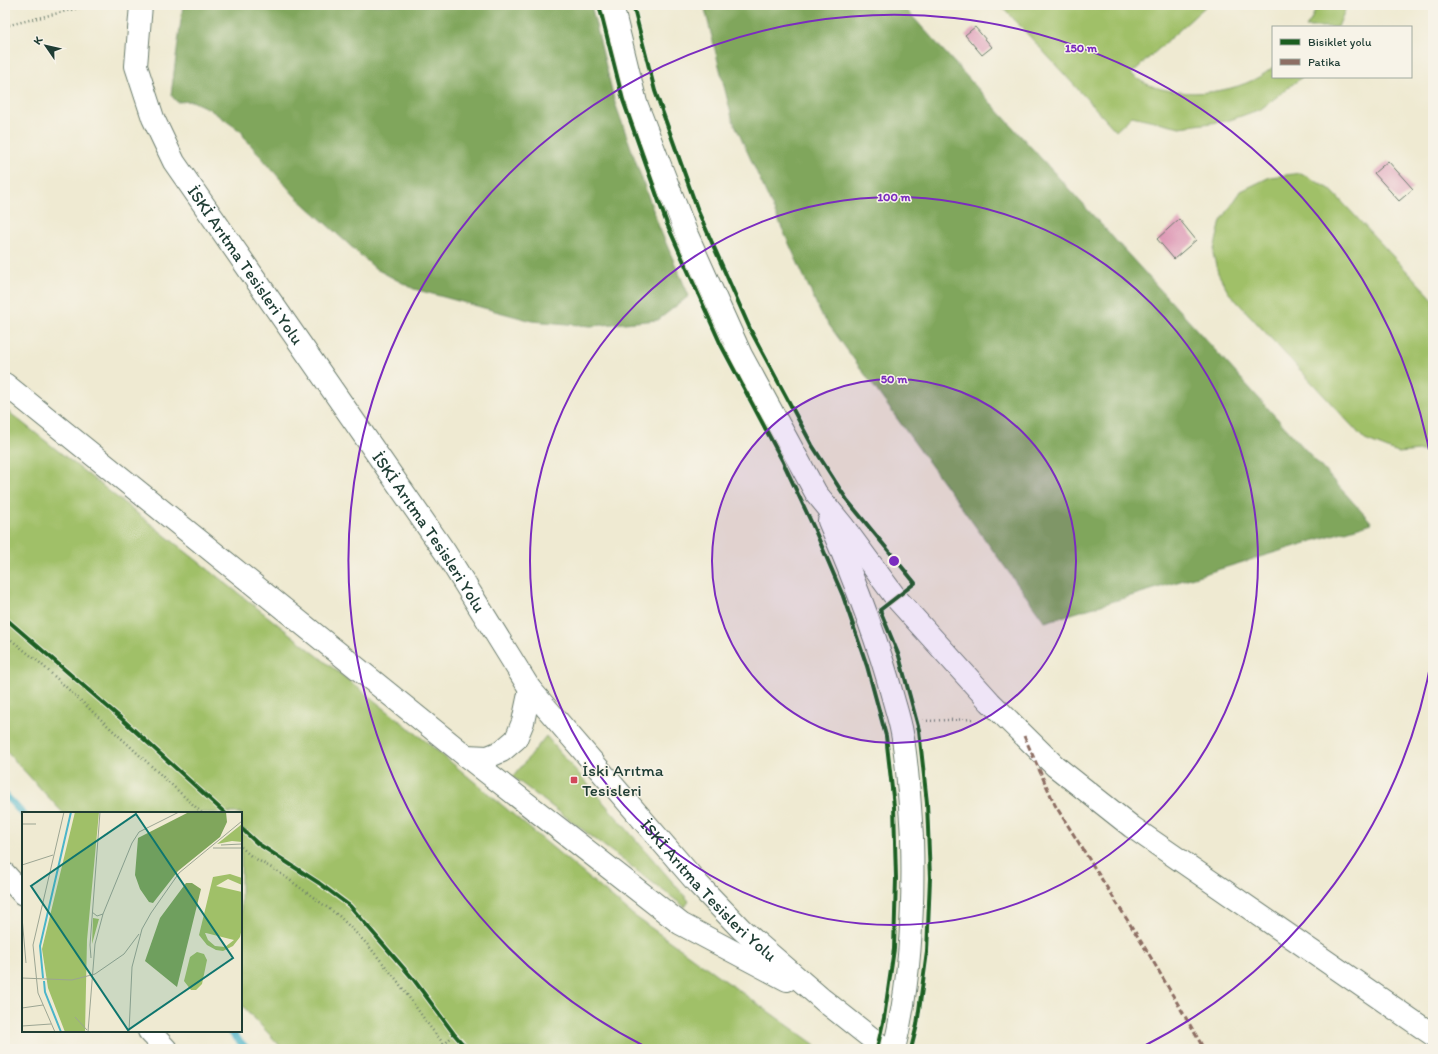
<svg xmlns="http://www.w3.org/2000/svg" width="1438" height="1054" font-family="Itim,sans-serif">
	<rect width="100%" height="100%" fill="#f7f3e8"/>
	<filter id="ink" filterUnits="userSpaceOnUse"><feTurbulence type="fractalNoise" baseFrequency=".025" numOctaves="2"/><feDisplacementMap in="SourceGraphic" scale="8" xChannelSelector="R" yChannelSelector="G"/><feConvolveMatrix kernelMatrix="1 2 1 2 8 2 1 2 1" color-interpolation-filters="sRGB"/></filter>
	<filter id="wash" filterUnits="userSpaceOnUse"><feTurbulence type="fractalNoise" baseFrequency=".012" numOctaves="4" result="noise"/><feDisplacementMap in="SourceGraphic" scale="16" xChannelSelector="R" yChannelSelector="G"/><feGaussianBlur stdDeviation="0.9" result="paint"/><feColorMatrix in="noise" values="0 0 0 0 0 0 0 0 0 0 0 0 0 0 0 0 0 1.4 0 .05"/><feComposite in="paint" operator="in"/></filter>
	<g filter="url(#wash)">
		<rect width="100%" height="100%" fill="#efead2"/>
		<path fill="#a0c068" stroke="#607e4e" d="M 1001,5 L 1207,5 L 1131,74 C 1136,77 1141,82 1147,84 C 1183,100 1243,94 1273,67 L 1273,77 L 1302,77 L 1261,109 L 1227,121 L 1180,127 L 1132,116 L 1116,131 Z
			M 1317,5 L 1347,5 L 1338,27 L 1306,27 L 1311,20 Z
			M 1301,173 L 1330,189 L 1433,299 L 1433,449 L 1430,450 L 1398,453 L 1365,440 L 1228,292 L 1218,273 L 1213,254 L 1221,221 L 1241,191 L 1270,177 Z
			M 5,409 L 428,743 L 633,915 L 821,1049 L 283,1049 L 241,1004 L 241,813 L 63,813 L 5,750 Z
			M 546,736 L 689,901 L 685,907 L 513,777 Z"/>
		<path fill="#80a65c" stroke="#507248" d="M 183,5 L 591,5 L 615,103 L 659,227 L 689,296 L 658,320 L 591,326 L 532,321 L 414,289 L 376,269 L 294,195 L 244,137 L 242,132 L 209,109 L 192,101 L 177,102 L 171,95 Z
			M 704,5 L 902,5 L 1372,523 L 1045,622 L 821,314 L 732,118 Z"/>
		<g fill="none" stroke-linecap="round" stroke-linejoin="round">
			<path stroke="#4bb5c9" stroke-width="7" d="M 5,795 L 23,814
				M 230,1031 L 247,1049"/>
		</g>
		<g id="blocks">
			<path fill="#de99b6" d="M 975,27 L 992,47 L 982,55 L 965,35 Z
				M 1388,161 L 1413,189 L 1399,201 L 1374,173 Z
				M 1179,219 L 1196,240 L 1174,259 L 1157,239 Z"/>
		</g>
	</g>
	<g filter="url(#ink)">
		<use href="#blocks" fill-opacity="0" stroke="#687a6b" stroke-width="1"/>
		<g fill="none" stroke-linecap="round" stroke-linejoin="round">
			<g stroke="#687a6b" stroke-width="24">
				<g id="minor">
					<path id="s1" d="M 141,5 L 136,66 L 153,118 L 174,162 L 445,552 L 530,689 L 698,884 L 741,929 L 823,1000 L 885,1049"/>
					<path d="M 612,5 L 636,103 L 687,235 L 741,355 L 816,493 L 843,526 L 896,598 L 990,702 L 1055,766 L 1132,827 L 1433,1035"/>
					<path d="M 5,384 L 466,756 L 681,924 L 787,980"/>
					<path d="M 829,521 C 854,579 877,637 893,698 C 896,709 900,721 902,733 C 908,766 910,804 912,838 C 914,909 911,980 894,1049"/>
					<path d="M 466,756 L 488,757 L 502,751 L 516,739 L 523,722 L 530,689"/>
					<path d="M 5,874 L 23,894"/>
					<path d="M 149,1031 L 166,1049"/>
				</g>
			</g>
			<path stroke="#687a6b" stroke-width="2.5" stroke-dasharray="1 3" stroke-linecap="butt" d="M 5,26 L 91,5
				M 5,635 L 40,663 L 202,813
				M 923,721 L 974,719
				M 241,847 L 251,856 L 280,873 L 339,916 L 367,944 L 396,979 L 430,1027 L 448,1049
				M 444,1045 L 454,1034"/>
			<use href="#minor" stroke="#fff" stroke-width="22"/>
			<path stroke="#8d6e63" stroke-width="3" stroke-dasharray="6 3" stroke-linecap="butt" d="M 1024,736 L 1055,805 L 1150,956 L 1204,1049"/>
			<g stroke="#f7f3e8" stroke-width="6">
				<path id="cycleway" d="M 599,5 L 623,100 L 667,224 L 721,345 L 782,460 L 814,528 L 843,596 L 867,666 L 886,736 L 894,806 L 896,878 L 894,949 L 884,1018 L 877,1049
					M 633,5 L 655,91 L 698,211 L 751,331 L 812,445 L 847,500 L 915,583 L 880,610 L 899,656 L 919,730 L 927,803 L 930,878 L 927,952 L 917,1025 L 911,1049
					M 5,618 L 123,720 L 225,813
					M 241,828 L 257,843 L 319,883 L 350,906 L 414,980 L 454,1034 L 467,1049"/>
			</g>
			<use href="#cycleway" stroke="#1b5e20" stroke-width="4"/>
		</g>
	</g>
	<circle cx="894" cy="561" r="182" fill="#7b2cbf" fill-opacity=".12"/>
	<g fill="none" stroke="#7b2cbf" stroke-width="2">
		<circle cx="894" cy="561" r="182"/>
		<circle cx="894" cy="561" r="364"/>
		<path d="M1433 651A546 546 0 0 1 1142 1047M646 1047A546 546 0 1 1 1433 471"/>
	</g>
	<rect fill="#d1495b" stroke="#f7f3e8" stroke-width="1.5" x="570" y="776" width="8" height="8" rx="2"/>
	<g text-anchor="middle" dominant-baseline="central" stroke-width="3" stroke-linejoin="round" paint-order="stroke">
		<g font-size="17" fill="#1f3d34" stroke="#f7f3e8">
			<text stroke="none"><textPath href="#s1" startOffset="290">İSKİ Arıtma Tesisleri Yolu</textPath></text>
			<text stroke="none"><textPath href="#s1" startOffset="614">İSKİ Arıtma Tesisleri Yolu</textPath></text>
			<text stroke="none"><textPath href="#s1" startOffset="1070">İSKİ Arıtma Tesisleri Yolu</textPath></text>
		</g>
		<g font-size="17" fill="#1f3d34" stroke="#f7f3e8" text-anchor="start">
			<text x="582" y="770">İski Arıtma<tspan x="582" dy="20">Tesisleri</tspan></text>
		</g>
	</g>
	<g transform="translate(22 812)">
		<rect width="220" height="220" fill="#efead2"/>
		<path d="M 53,0 L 77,0 L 65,128 L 63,220 L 43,220 L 26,176 L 20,137 ZM 220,12 L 220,30 L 210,29 L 195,32 ZM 208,62 L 220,66 L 220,73 L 206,67 L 194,74 L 220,80 L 220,116 L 218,125 L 211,134 L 201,139 L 194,138 L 185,133 L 177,123 L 191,65 ZM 183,121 L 184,121 L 212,128 L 203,135 L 193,134 L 186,128 ZM 71,106 L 77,107 L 70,132 ZM 175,140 L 182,142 L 185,148 L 180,172 L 174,178 L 169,178 L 162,169 L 168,145 Z" fill="#a0c068" fill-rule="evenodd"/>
		<path d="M 167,0 L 204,0 L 205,10 L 198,25 L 156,59 L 131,91 L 127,90 L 118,77 L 113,63 L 116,26 ZM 164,71 L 170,71 L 179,77 L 155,175 L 123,149 L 138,106 Z" fill="#80a65c"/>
		<path fill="none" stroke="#4bb5c9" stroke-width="2" d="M 21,166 L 18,134 L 49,0M 22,169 L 23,180 L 39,220"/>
		<path fill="none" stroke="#9ca593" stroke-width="1" d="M 0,12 L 14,12M 199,33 L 220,32M 191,36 L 220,36M 0,53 L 31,43M 0,75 L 0,99M 70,100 L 75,104 L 81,102M 0,105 L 4,151M 69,146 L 68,133 L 78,0M 0,166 L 50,168 L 73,162 L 102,142 L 117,122M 0,196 L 21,193M 53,205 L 65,218M 0,214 L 29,212M 33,220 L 16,181 L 11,133 L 42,0M 66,220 L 73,132 L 81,102 L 110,31 L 117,20 L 157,0M 107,220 L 110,155 L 120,117 L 129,101 L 157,61 L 220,9"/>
		<path fill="#0f766e" fill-opacity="0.15" stroke="#0f766e" stroke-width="2" d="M 114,2 L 211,146 L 106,218 L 9,74 Z"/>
		<rect width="220" height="220" fill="none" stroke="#1f3d34" stroke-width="2"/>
	</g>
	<circle cx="894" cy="561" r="6" fill="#7b2cbf" stroke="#f7f3e8" stroke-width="2"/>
	<g font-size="12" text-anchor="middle" font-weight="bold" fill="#7b2cbf" stroke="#f7f3e8" stroke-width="3" stroke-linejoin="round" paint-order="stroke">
		<text x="1081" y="52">150 m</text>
		<text x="894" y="201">100 m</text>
		<text x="894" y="383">50 m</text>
	</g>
	<rect width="1438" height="1054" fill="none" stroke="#f7f3e8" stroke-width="20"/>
	<rect x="1272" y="26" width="140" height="52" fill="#f7f3e8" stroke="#a1aaa0"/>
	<rect x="1280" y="39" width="20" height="6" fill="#1b5e20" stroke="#a1aaa0"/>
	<text x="1308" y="46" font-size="12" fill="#1f3d34">Bisiklet yolu</text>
	<rect x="1280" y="59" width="20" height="6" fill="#8d6e63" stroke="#a1aaa0"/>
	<text x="1308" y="66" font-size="12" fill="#1f3d34">Patika</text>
	<g transform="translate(46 46) rotate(304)" stroke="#f7f3e8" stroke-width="3" paint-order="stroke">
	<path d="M0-3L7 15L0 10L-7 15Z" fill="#1f3d34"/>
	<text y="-6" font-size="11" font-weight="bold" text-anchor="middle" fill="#1f3d34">K</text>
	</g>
</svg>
